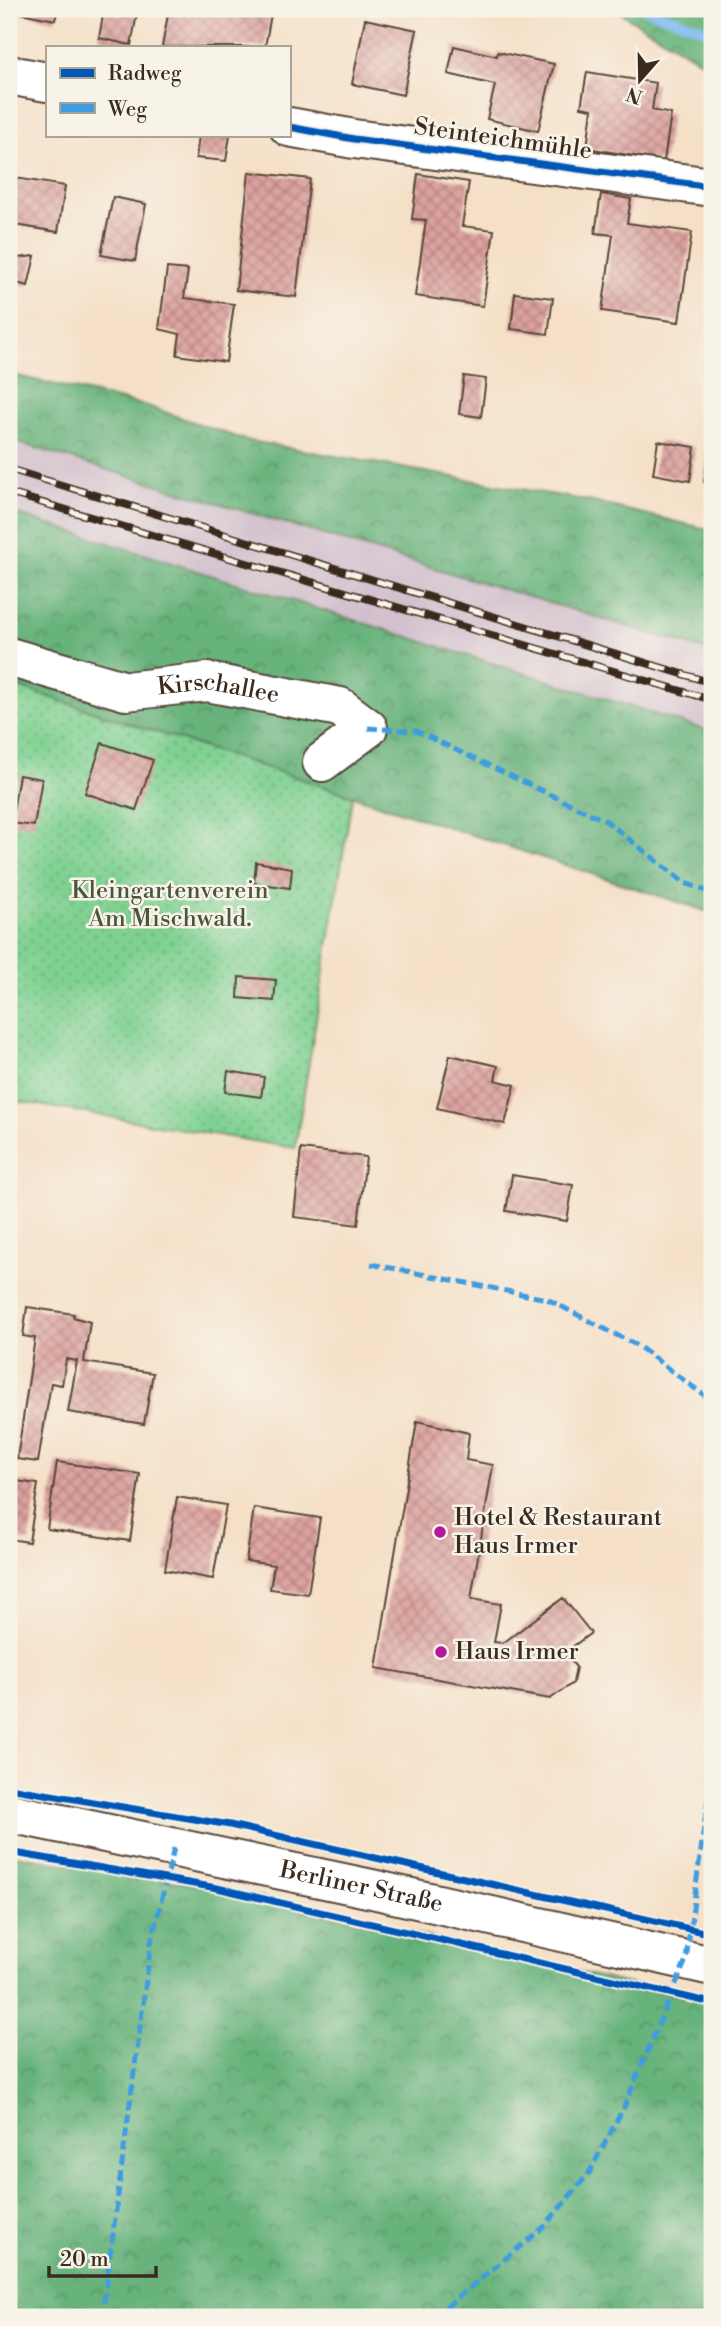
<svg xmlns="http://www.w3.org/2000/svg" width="721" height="2326" font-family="'Libre Bodoni',serif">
	<defs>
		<pattern id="grass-dots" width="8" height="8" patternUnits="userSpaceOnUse" patternTransform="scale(1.75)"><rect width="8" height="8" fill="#7fd192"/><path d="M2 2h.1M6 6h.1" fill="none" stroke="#69aa77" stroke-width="1.8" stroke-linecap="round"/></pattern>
		<pattern id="forest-crowns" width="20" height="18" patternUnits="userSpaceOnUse" patternTransform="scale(1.75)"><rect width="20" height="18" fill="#67b37c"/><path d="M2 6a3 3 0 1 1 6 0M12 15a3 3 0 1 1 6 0" fill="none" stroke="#569265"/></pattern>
		<pattern id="building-cross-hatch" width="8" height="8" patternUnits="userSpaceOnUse" patternTransform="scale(1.75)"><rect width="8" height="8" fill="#dda29f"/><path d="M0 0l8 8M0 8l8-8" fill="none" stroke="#b48481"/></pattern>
	</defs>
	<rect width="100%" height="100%" fill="#f7f3e8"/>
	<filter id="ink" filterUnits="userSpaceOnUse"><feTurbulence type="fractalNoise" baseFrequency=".0143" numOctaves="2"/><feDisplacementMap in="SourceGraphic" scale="14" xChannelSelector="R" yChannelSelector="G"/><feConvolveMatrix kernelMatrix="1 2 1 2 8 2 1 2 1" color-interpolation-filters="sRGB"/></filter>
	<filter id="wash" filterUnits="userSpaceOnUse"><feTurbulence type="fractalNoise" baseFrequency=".00686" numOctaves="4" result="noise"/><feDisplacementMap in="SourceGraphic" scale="28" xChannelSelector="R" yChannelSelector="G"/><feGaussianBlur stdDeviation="1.57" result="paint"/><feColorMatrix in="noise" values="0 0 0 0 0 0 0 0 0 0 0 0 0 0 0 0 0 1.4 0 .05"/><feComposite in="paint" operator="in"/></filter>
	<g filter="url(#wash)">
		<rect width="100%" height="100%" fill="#f5e0c7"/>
		<path fill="#d0bdcc" d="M 9,440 L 712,652 L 712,732 L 9,512 Z"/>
		<path fill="url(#grass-dots)" stroke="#5d7e58" stroke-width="2" d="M 9,684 L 353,793 L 295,1148 L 9,1100 Z"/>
		<path fill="url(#forest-crowns)" stroke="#516e4d" stroke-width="2" d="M 614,9 L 712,9 L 712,68 Z
			M 9,374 L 147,406 L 245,440 L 584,500 L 712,530 L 712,652 L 9,440 Z
			M 9,512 L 712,732 L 712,913 L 9,684 Z
			M 9,1854 L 217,1888 L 712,2003 L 712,2317 L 9,2317 Z"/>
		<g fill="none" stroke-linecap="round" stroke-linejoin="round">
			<path stroke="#80bbf2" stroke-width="10" d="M 645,9 L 712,32"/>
		</g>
		<g id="blocks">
			<path fill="url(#building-cross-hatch)" d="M 11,9 L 58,9 L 55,20 L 11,11 Z
				M 104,9 L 138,9 L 131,45 L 99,38 Z
				M 169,9 L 272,9 L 265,47 L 162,47 Z
				M 365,19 L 417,30 L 403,95 L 352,84 Z
				M 454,46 L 497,56 L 498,52 L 554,64 L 538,131 L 487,119 L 495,85 L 448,74 Z
				M 587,72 L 656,83 L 652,110 L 671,114 L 664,161 L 587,148 L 592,109 L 581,107 Z
				M 199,135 L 230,135 L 226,161 L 196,158 Z
				M 249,172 L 310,179 L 296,297 L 236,290 Z
				M 418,174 L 469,182 L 462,226 L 494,230 L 483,306 L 415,296 L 426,220 L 412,219 Z
				M 9,177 L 65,186 L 58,232 L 15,225 L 9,245 Z
				M 601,194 L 631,199 L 627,223 L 692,232 L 679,322 L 602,311 L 613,235 L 595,233 Z
				M 113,197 L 146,204 L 135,261 L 101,255 Z
				M 35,256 L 28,286 L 9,281 L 9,259 Z
				M 167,268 L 188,270 L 184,298 L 234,304 L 226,362 L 177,355 L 180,334 L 159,329 Z
				M 515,293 L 553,298 L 548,334 L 511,329 Z
				M 464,376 L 486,379 L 481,417 L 459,414 Z
				M 658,441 L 695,447 L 690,481 L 653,474 Z
				M 709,449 L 712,449 L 712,483 L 704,482 Z
				M 102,743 L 153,760 L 136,810 L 85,793 Z
				M 19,775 L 42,779 L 34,826 L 11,823 Z
				M 256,862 L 292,868 L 290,888 L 254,883 Z
				M 239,977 L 276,980 L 274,1001 L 238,998 Z
				M 450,1055 L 498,1066 L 495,1080 L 515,1085 L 505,1124 L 437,1108 Z
				M 228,1071 L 264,1077 L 261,1097 L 225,1092 Z
				M 301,1149 L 366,1157 L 358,1225 L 294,1217 Z
				M 512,1175 L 573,1185 L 567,1221 L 506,1211 Z
				M 27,1307 L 74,1314 L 73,1317 L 90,1322 L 84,1362 L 153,1373 L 144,1424 L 68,1412 L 77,1361 L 66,1359 L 62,1385 L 51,1383 L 38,1462 L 17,1459 L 35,1338 L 23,1336 Z
				M 417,1421 L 469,1433 L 466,1460 L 493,1465 L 471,1599 L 501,1604 L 494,1642 L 503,1643 L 563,1598 L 591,1633 L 564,1653 L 576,1667 L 573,1683 L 550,1699 L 376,1668 Z
				M 57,1462 L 140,1474 L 130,1541 L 47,1529 Z
				M 9,1480 L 38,1484 L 29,1542 L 9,1539 Z
				M 177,1497 L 226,1505 L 213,1579 L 165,1570 Z
				M 254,1508 L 320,1518 L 308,1594 L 270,1589 L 274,1565 L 246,1561 Z"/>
		</g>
	</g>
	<g filter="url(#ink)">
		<use href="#blocks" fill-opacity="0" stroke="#574537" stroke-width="2"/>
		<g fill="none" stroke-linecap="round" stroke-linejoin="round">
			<g stroke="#574537" stroke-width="42">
				<g id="minor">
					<path d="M 9,75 L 47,82"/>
					<path d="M 289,127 L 354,139 L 712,187"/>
					<path id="s1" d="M 9,657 L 126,691 L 207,682 L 340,707 L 368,728 L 322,762"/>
				</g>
			</g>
			<g stroke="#574537" stroke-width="42">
				<g id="major">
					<path id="s2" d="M 9,1813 L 372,1889 L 712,1966"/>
				</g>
			</g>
			<use href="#minor" stroke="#fff" stroke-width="38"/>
			<use href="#major" stroke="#fff" stroke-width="38"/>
			<g stroke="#3b2a1e" stroke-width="8">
				<path id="rail" d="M 9,469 L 712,683
					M 9,493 L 712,700"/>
			</g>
			<use href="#rail" stroke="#f7f3e8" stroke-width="5" stroke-dasharray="16" stroke-linecap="butt"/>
			<path stroke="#3f9ce0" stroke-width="5" stroke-dasharray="10 5" stroke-linecap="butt" d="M 368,728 L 416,731 L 606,821 L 685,883 L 712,893
				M 371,1264 L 547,1299 L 638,1346 L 712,1401
				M 103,2316 L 139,2317
				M 102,2317 L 151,1943 L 174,1848
				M 434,2317 L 544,2227 L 589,2173 L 624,2107 L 686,1960 L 712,1768"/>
			<g stroke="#f7f3e8" stroke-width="11">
				<path id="cycleway" d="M 289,127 L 354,139 L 712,187
					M 9,1788 L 230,1825 L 712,1934
					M 9,1852 L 217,1888 L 712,2003"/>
			</g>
			<use href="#cycleway" stroke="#0057b8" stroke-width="7"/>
		</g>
	</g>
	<g fill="#b5179e" stroke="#f7f3e8" stroke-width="2.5">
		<circle cx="440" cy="1532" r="7"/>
		<circle cx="441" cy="1652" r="7"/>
	</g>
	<g text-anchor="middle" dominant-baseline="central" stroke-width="5" stroke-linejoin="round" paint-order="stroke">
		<g font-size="24" fill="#3b2a1e" stroke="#f7f3e8">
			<text transform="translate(503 139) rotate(8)">Steinteichmühle</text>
			<text stroke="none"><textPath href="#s1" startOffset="215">Kirschallee</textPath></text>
			<text stroke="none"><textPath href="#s2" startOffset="360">Berliner Straße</textPath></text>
		</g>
		<g font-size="24" fill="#4c543b" stroke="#f7f3e8">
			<text x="170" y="891">Kleingartenverein<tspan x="170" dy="28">Am Mischwald.</tspan></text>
		</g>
		<g font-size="24" fill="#3b2a1e" stroke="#f7f3e8" text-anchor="start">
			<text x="454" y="1518">Hotel &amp; Restaurant<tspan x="454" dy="28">Haus Irmer</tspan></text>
			<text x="455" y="1652">Haus Irmer</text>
		</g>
	</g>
	<rect width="721" height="2326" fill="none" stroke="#f7f3e8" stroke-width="35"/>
	<rect x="46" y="46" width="245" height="91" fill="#f7f3e8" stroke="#aca397" stroke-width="2"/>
	<rect x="60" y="68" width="35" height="10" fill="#0057b8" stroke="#aca397" stroke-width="2"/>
	<text x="108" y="80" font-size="21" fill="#3b2a1e">Radweg</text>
	<rect x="60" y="103" width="35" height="10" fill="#3f9ce0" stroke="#aca397" stroke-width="2"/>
	<text x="108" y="116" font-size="21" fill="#3b2a1e">Weg</text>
	<g transform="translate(640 80) rotate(200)" stroke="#f7f3e8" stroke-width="5" paint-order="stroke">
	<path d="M0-5L12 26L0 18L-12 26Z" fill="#3b2a1e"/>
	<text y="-10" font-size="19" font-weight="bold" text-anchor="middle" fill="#3b2a1e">N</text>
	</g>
	<path d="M49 2266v10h107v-10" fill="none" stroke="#3b2a1e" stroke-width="3.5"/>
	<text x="60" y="2266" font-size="21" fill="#3b2a1e" stroke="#f7f3e8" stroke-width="5" paint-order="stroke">20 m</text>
</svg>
